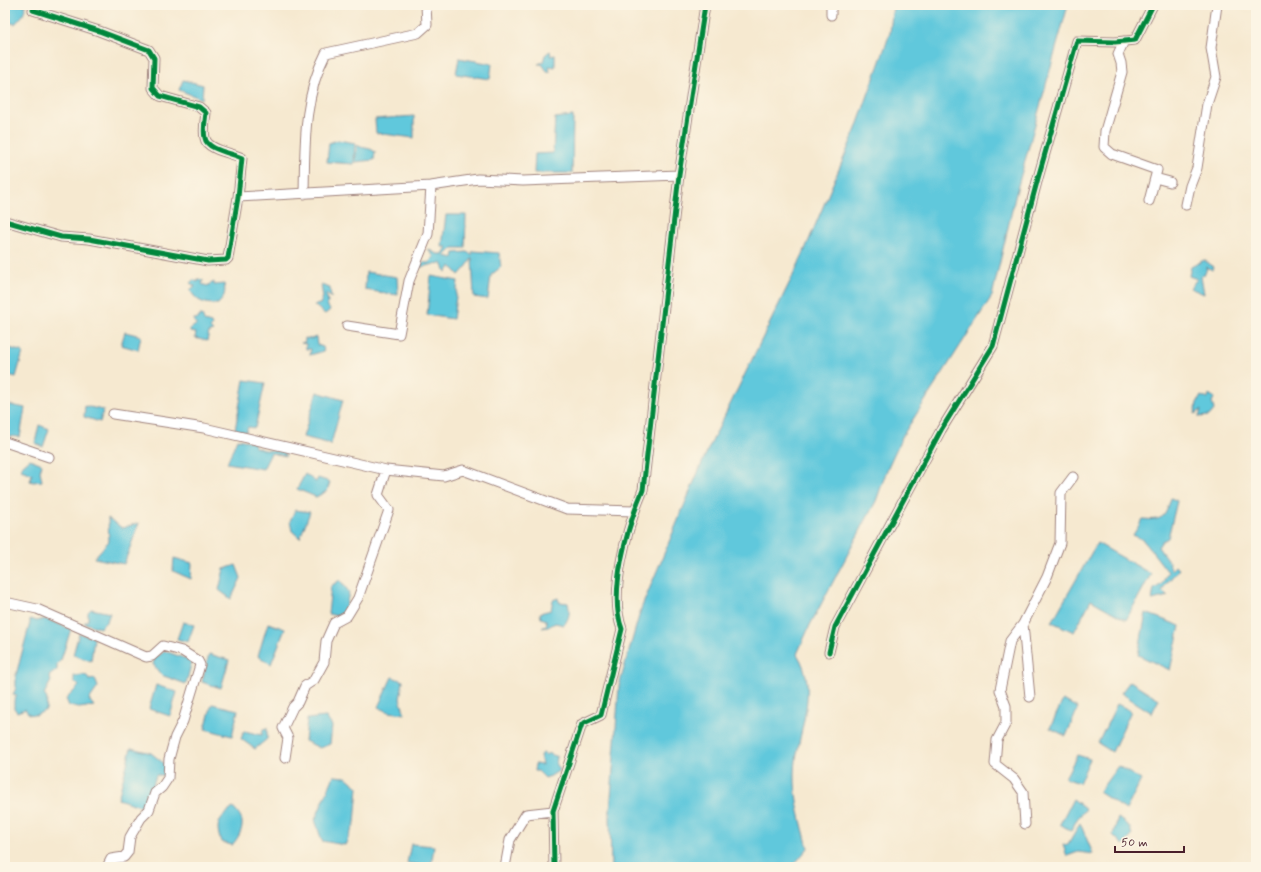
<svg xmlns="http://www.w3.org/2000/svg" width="1261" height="872" font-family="Mynerve,sans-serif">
	<rect width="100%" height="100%" fill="#fcf5e5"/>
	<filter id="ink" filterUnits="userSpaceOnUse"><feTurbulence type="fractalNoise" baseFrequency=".025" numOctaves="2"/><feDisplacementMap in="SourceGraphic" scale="8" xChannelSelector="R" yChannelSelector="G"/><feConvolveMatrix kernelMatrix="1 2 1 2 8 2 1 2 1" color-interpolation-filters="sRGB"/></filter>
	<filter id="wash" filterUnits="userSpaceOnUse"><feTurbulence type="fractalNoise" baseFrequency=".012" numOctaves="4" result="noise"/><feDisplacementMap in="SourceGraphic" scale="16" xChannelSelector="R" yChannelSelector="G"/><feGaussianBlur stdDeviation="0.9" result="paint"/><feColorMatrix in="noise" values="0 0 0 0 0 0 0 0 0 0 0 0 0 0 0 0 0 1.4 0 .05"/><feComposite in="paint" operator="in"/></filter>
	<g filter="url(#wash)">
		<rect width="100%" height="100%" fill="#f6e9d0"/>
		<path fill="#60c8dc" stroke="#557484" d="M 5,5 L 26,5 L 23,15 L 15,24 L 5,21 Z
			M 893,5 L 1068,5 L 1016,193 L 992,296 L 903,435 L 888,467 L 876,501 L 810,625 L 797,654 C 821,691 796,733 795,773 C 794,798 802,824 808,848 L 792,867 L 611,867 L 610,812 L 619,686 L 641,609 L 704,458 L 801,259 L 856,129 L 890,33 Z
			M 550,51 L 551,56 L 555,55 L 555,67 L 549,66 L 550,72 L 547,71 L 542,64 L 538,64 L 543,62 L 545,55 Z
			M 459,58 L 492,64 L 490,79 L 456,74 Z
			M 183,80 L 203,85 L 202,99 L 179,90 Z
			M 414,116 L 414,138 L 376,133 L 375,119 Z
			M 573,116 L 572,173 L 534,173 L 535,154 L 553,153 L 555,118 Z
			M 338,140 L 355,143 L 354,164 L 327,162 L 329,143 Z
			M 357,145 C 362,149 370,147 375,152 L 374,160 L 355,162 Z
			M 446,215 L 466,215 L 465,248 L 453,248 L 445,256 L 453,258 L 454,253 L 467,252 L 472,255 L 472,251 L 499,253 L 501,267 L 491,275 L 488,299 L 474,297 L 472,258 L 467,266 L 459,275 L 451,266 L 446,272 L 442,263 C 433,263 428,267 419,267 L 421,262 L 428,263 L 434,257 L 428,249 L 437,254 L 443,254 L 447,247 L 442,247 Z
			M 1204,260 L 1214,267 L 1212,270 L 1207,267 L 1205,274 L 1201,276 L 1204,294 L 1190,288 L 1197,279 L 1189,276 L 1191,267 Z
			M 366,272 L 397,277 L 398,295 L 365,290 Z
			M 431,276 L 458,281 L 453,319 L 427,315 Z
			M 198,279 L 203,280 L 202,284 L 207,286 L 214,282 L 214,285 L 224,284 C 226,293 224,298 218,304 C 204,304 197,302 190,290 L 195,286 L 190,283 L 193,280 L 198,282 Z
			M 321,285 L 330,288 L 331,298 L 326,293 L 328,302 L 327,305 L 330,310 L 325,314 L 314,305 L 320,304 L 323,297 Z
			M 200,315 L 202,315 L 204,321 L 211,323 L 212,326 L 210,328 L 213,331 L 209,332 L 207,341 L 195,338 L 196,333 L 190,332 L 190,329 L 197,324 L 194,322 L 194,319 L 198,319 Z
			M 125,332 L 141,336 L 138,350 L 121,345 Z
			M 316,337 L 317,345 L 323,347 L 324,351 L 310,355 L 311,349 L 306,349 L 306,344 L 301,343 L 305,342 L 305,338 L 311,339 Z
			M 6,347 L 23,352 L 16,377 L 5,374 Z
			M 244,380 L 265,383 L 255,428 L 248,427 L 246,432 L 235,430 Z
			M 317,392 L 343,400 L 331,444 L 303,437 Z
			M 1209,395 L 1214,398 L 1212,402 L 1214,410 L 1209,416 L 1199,417 L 1201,410 L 1195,414 L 1197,403 L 1201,396 L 1208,399 Z
			M 5,404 L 25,408 L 20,437 L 5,436 Z
			M 85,406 L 103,410 L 100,422 L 84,417 Z
			M 39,425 L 49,429 L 43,447 L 35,443 Z
			M 237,439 L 254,442 L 255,447 L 265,450 L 283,451 L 286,456 L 271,453 L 263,469 L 227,463 Z
			M 30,459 L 42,464 L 40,471 L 42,481 L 33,482 L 30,481 L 32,474 L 21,470 L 22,466 Z
			M 305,474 L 316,482 L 318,478 L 330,482 L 327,491 L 316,497 L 297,489 Z
			M 1171,498 L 1177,501 L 1168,538 L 1162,541 L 1158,547 L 1169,562 L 1171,570 L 1175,566 L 1179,569 L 1165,585 L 1162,591 L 1168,596 L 1152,600 L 1154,589 L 1162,584 L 1168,572 L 1143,540 L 1133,535 L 1143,519 C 1164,521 1165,517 1171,498 Z
			M 295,510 L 310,512 L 300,538 L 292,531 L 290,521 Z
			M 108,518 L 122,528 L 139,523 L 124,564 L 94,558 L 109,541 Z
			M 1097,543 L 1151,574 L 1126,620 L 1091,600 L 1074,632 L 1052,622 Z
			M 174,558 L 192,563 L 191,579 L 173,571 Z
			M 236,565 L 241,578 L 231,599 L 219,590 L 224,569 Z
			M 340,580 L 349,592 L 345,612 L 338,616 L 328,614 L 331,586 Z
			M 558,598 L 559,602 L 568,603 C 570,612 570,617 564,625 L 555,623 L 548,627 L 542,628 L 547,624 L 546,620 L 541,618 L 540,613 L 551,610 L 553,600 Z
			M 91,609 L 110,613 L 107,621 L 100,628 L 84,623 L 88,620 L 88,612 Z
			M 1146,613 L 1180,626 L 1170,670 L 1138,655 Z
			M 30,619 L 37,621 L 45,619 L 71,629 L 61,660 L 57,664 L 57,670 L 49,676 L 51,681 L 44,694 L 47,699 L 46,710 L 36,715 L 29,714 L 25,709 L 17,712 L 14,708 L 14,700 L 17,696 L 13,695 L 16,688 L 16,675 L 30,623 Z
			M 183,622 L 194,625 L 188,642 L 177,639 Z
			M 268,623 L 285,629 L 271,664 L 258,656 Z
			M 79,633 L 94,638 L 91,661 L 73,655 Z
			M 165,651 L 192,661 L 186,684 L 161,675 L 153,664 L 155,658 Z
			M 209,654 L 229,660 L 221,688 L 202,682 Z
			M 83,675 L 87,676 L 89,680 L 95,679 L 98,687 L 89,700 L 94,706 L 79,708 L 69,706 L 66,699 L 79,686 L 74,681 L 74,676 Z
			M 392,677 L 403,681 L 400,699 L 405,714 L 389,712 L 378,707 Z
			M 1130,681 L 1159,699 L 1152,713 L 1121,693 Z
			M 156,685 L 177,692 L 170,716 L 149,709 Z
			M 1063,700 L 1078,708 L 1066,736 L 1050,728 Z
			M 212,704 L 238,710 L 232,736 L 205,729 Z
			M 1117,704 L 1131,711 L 1112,752 L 1098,743 Z
			M 326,717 L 332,726 L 330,744 L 320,748 L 305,741 L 307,719 Z
			M 267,728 L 267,739 L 255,749 L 241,739 L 244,731 L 262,735 L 263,729 Z
			M 131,748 L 151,753 L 166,765 L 165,775 L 156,775 L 146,808 L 118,799 Z
			M 543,753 L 546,755 L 548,753 L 557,757 L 556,763 L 560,770 L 546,779 L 538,771 L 534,771 L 535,764 L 542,765 L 540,755 Z
			M 1077,755 L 1090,759 L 1079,783 L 1065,778 Z
			M 1118,766 L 1141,780 L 1126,810 L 1099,792 Z
			M 334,776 L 346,777 L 358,787 L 355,823 L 345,845 L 322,841 L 315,820 Z
			M 1073,799 L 1086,809 L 1077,819 L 1071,831 L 1060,824 Z
			M 233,808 C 248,819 242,834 232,845 L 221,842 C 215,824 218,819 233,808 Z
			M 1118,818 L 1130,827 L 1132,836 L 1123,845 L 1113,835 Z
			M 1080,823 L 1093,854 L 1078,852 L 1067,856 L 1063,845 L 1068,844 Z
			M 411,844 L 434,846 L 431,867 L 407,863 Z"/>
	</g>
	<g filter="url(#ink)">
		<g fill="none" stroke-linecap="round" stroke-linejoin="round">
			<g stroke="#a0847e" stroke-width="11">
				<path id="minor" d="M 831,15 L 831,5
					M 1124,41 L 1118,54 L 1121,63 L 1122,72 L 1105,131 L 1104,147 L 1112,154 L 1157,170 L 1155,178 L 1170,182
					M 304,194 C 305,146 303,97 326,53 L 418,33 L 427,25 L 426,5
					M 238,197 L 431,186 L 478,179 L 523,181 L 679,175
					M 1149,201 L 1155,178
					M 1186,205 L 1190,186 L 1197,168 L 1207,104 L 1216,77 L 1211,48 L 1217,5
					M 5,221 L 61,237 L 89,239 L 208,261 L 226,260 L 228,258 L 238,197 L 242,158 C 232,153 207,150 205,138 C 203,130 205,121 206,113 L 199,107 L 160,96 L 153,88 L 154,58 L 149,50 L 99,31 L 33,10 L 35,5
					M 347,326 L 399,334 L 409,281 L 428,234 L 431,186
					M 113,414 L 204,428 L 386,470 L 444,476 L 463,470 L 567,509 L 634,511
					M 5,442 L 49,457
					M 5,602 L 37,609 L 146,657 L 152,656 L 163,646 L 182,651 L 198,661 L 200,665 L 183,721 L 175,737 L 169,759 L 168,778 L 162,787 L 155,793 L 149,810 L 141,818 L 130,837 L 128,852 L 124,857 L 111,859 L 107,867
					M 1023,624 L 1030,697
					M 829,652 L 835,627 L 941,430 L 993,346 L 1038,178 L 1077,41 L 1115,42 L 1135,40 L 1153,5
					M 285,758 L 288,738 L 283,728 L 293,707 L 298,702 L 305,686 L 314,680 L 324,662 L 326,641 L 334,623 L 347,616 L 358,598 L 389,510 L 378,495 L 386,470
					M 1025,824 L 1023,792 L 1014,779 L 995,764 L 997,740 L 1006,723 L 1006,706 L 1000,690 L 1010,641 L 1023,624 L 1047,577 L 1060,543 L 1061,493 L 1073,477
					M 505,867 L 510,840 L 526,814 L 553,811
					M 554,867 L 553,811 L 582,724 L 601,715 L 622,629 C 608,592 628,525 643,490 L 679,175 L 705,5"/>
			</g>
			<use href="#minor" stroke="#fff" stroke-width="9"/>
			<g stroke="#fcf5e5" stroke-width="8">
				<path id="cycleway" d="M 5,221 L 61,237 L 89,239 L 208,261 L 226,260 L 228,258 L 238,197 L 242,158 C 232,153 207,150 205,138 C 203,130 205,121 206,113 L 199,107 L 160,96 L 153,88 L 154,58 L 149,50 L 99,31 L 33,10 L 35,5
					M 829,652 L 835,627 L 941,430 L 993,346 L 1038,178 L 1077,41 L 1115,42 L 1135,40 L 1153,5
					M 554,867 L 553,811 L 582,724 L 601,715 L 622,629 C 608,592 628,525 643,490 L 679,175 L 705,5"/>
			</g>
			<use href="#cycleway" stroke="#00873e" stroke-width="5"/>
		</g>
	</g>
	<rect width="1261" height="872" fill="none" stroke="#fcf5e5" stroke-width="20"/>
	<path d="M1115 846v6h69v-6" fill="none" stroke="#4a1f2b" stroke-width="2"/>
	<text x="1121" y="846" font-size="12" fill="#4a1f2b" stroke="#fcf5e5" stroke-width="3" paint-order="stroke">50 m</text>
</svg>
